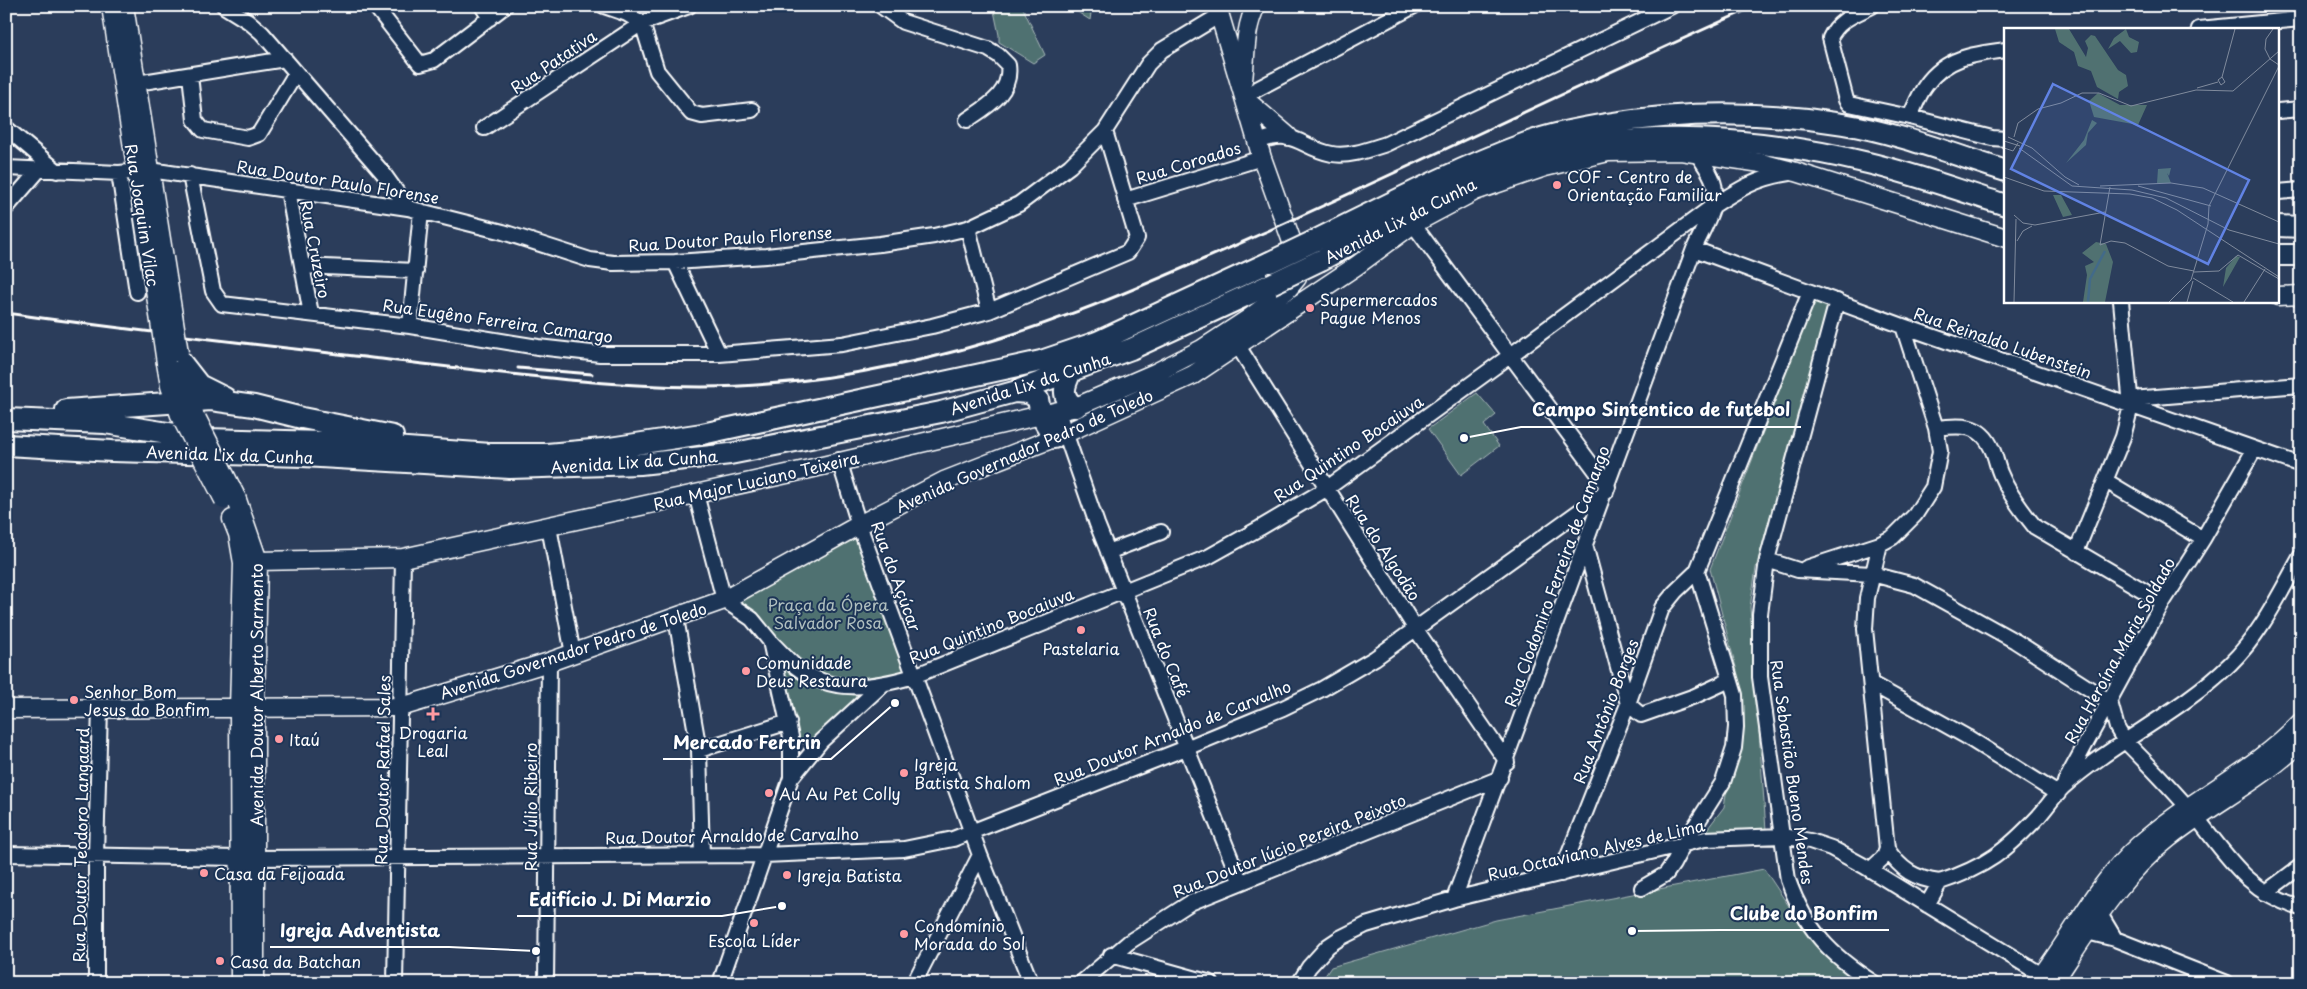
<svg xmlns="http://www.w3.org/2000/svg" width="2307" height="989" font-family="'Playpen Sans',sans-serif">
	<rect width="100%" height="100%" fill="#2b3d5b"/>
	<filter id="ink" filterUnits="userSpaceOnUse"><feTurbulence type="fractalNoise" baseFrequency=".02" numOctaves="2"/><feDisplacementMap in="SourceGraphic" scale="10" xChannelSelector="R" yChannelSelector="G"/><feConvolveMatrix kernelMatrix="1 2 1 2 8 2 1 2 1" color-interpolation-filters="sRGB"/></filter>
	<g filter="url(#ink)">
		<path fill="#507171" stroke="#a8b8b8" d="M 993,6 L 1022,6 L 1045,55 L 1033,63 L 999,42 L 999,35 Z
			M 1068,6 L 1092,6 L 1090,20 Z
			M 1814,300 L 1828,308 L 1756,568 L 1750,607 L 1766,830 L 1705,832 L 1724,807 L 1742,690 L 1710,569 Z
			M 1477,393 L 1496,415 L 1484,425 L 1499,446 L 1461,475 L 1428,429 Z
			M 858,533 L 909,671 L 894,679 L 834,682 L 807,669 L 771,638 L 761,616 L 728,602 Z
			M 779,658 L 832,686 L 865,694 L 813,745 L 796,742 Z
			M 1764,869 C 1793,911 1818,957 1863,983 L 1320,983 L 1331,967 L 1496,920 Z"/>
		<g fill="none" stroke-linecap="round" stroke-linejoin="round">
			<g stroke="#fff" stroke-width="18">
				<path id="minor" d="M 224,6 L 248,21 L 262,33 L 383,173 L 408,208
					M 375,6 L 420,64 L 434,60 L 505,6
					M 482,6 L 490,18
					M 604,6 L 627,14 L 642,23 L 689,6
					M 881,6 L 903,22 L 988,49 L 998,55 L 1008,65 C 1012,93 988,106 967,120
					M 1872,6 C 1854,15 1838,20 1830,38 L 1846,100 L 1849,104 L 1910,117 L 1992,138 L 2006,139
					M 2199,29 L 2301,19
					M 190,75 L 195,120 L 203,130 L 248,138 L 259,134 L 296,73
					M 137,83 L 285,59
					M 1244,96 L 1414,6
					M 2278,111 L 2301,109
					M 1910,117 C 1915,106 1919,94 1926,85 C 1946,57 1974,54 2006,50
					M 6,128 L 57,171
					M 484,128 L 642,23 L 657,71 L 691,113 L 702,116 L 752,110
					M 1258,142 C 1295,127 1300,148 1332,154 C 1350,157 1370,149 1386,144 L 1672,6
					M 6,168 L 119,173 L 150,170 L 408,208 L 503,232 L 590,260 L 613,263 L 675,262 L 766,256 L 880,244 L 934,236 L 968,228 L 1019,204 L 1070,166 L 1105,131 L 1148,64 L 1162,50 L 1220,15
					M 119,173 L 137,292
					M 190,175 L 213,291 L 222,304 L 410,326 L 538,347 L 600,354 L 719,354 L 842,344 L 932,326 L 989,311 L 1128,252 L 1137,238 L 1105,131
					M 288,190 L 311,314
					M 2278,192 L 2301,190
					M 1125,200 L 1262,158
					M 6,208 L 38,171
					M 1413,224 L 1608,487
					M 968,228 L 989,311
					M 1694,249 L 1903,326 L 2301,465
					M 675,262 L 719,354
					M 302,266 L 416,271
					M 1837,301 L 1767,560 L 1760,614 L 1760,677 L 1788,880 C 1806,930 1830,955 1874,983
					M 410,326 L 421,211
					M 1238,346 L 1415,628 L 1507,762
					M 2132,399 L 2301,385
					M 1058,412 L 1097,524 L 1240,881
					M 1936,428 C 1960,425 1981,423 1992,449 C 1996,457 1997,467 2001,475 C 2009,494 2022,511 2035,527 L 2163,602
					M 839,460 L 859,525 L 980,855 L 1031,983
					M 2106,481 L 2203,539
					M 696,494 L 724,600 L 752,619 L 770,641 L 791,737 L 791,778 L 720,983
					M 549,527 L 573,654
					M 1585,545 L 1628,704 L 1641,715 L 1695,696 L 1730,680
					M 1108,552 L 1161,532
					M 2076,552 L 2123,437 L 2131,406 L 2121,301
					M 1767,560 L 1798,570 L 1872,574 L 1914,585 L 2015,641 L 2110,702 L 2117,728 L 2124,740 C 2149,765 2174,791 2197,818 C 2228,857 2250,894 2301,908
					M 1806,568 L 1880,544 L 1893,537 L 1915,515 L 1933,487 L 1940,451 L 1936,428 L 1903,326
					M 676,618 L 699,750 L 702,855
					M 770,641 C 778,649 786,658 795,666 C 831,695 873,688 914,676 L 1208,557 L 1260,528 L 1326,489 L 1511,355 L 1713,206 C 1741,188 1757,178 1790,173
					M 1872,684 L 1967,737 L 2058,794
					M 699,750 L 789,722
					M 791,778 L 821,741 L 882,685
					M 2065,782 L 2163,602 L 2203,539 L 2254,450
					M 1887,849 C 1901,870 1915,879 1940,882
					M 6,854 L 239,858 L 764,855 L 904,849 L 953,839 L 1186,748 L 1283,708 L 1322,689 L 1375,658 L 1606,492
					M 1870,870 L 1884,857 L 1887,849 L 1865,629 L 1867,598 L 1880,544
					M 1561,874 L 1628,704 L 1662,608 L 1675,592 L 1697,571
					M 1642,888 L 1666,874 L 1673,864 L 1683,845 L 1723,782 L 1734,748 L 1736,727 L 1735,695 L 1697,571 L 1810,292
					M 2265,893 L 2301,866
					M 1454,899 L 1694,249 C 1702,230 1721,202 1713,181 C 1710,171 1702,162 1697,153
					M 1927,905 L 1940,882 C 1986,867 2006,851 2039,816 C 2047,807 2055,795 2063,787 C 2115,741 2181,712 2230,664 C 2261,634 2280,593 2301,556
					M 2100,914 L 2115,939
					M 2080,928 L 2087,932 L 2115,939 L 2227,983
					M 1111,955 L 1211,983
					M 96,983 L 96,855 L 100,708
					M 395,983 L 403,558
					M 546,983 L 549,662
					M 914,983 L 980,855
					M 1081,983 L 1129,942 L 1190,903 L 1500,778
					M 1299,983 L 1309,967 L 1328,946 L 1340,938 L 1366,925 L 1454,899 L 1705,839 L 1782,836 L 1810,841 L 1831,848 L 1864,866 L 2042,975"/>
			</g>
			<g stroke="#fff" stroke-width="21">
				<path id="major" d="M 111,6 L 159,315
					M 124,6 L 173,315
					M 1243,80 C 1246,55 1244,29 1256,6
					M 1246,100 L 1288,136
					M 2278,296 L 2301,295
					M 180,361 L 189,401 L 194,413
					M 166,363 L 170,386 L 180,415
					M 236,497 L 258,561 L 255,708 L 255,983
					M 232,519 L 238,534 L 243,563 L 239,708 L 240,983
					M 243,563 L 258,561 L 403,558 L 805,470 L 1076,407 L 1155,373 L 1202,349 L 1248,319 L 1287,290 L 1297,278 L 1298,272 L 1291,239 L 1262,158 L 1217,6
					M 6,709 L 401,707 L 549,662 L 724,600 L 859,525 L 944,481 L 1064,434 L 1193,375 L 1356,266 L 1413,224 L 1475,191 L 1545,167 L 1608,152 L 1681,151 L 1761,163 L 1796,172 L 2006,238
					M 2036,983 C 2072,938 2095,885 2138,846 C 2189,800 2253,772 2301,722
					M 2053,983 C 2087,932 2120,876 2169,838 C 2213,803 2259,782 2301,742"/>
			</g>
			<g stroke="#fff" stroke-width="24">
				<path id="highway" d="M 2278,226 L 2301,227
					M 1314,241 C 1385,206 1455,169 1529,142 C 1554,133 1581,128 1606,124 C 1685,111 1764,111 1843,124 C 1898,133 1952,154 2006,171
					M 2278,255 L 2301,255
					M 1321,260 C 1389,225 1459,182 1532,159 C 1636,126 1764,138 1868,163 C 1915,174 1960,191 2006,205
					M 181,362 L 199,385 L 225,398
					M 1071,372 C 1064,386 1060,398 1076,407
					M 1014,392 L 1029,393 L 1038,399 L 1041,416 L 1054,438
					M 66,410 L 211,400 L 254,406 L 302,418 L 393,436
					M 6,419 L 105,423 L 206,439 L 323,442 L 491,454 L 547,454 L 603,449 L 702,434 L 1041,361 L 1097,342 L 1270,262
					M 6,445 L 112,451 L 303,456 L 510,468 L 640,464 L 730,454 L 941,412 L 1014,392 L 1131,349 L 1271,284"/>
			</g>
			<use href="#minor" stroke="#1d3557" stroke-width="14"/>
			<use href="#major" stroke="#1d3557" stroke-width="18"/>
			<use href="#highway" stroke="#1d3557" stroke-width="20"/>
			<path stroke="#fff" stroke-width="3" d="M 6,313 C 134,331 262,345 389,360 C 493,372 596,386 701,387 C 767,387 836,378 901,364 C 1033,337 1150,283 1272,229 C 1434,156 1593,78 1756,6
				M 518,368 L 592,374"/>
			<g stroke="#fff" stroke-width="21" stroke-linecap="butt">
				<path id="major-bridge" d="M 159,315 L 166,363
					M 173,315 L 179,353
					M 197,419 L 236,497
					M 183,421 L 224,500"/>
			</g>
			<g stroke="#fff" stroke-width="24" stroke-linecap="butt">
				<path id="highway-bridge" d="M 1270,262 L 1314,241
					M 1271,284 L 1321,260"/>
			</g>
			<use href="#major-bridge" stroke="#1d3557" stroke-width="18"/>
			<use href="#highway-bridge" stroke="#1d3557" stroke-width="20"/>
		</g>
	</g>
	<g fill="#ff9aa2" stroke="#1d3557" stroke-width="2">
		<circle cx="1557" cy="185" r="5"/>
		<circle cx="1310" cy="308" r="5"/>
		<circle cx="1081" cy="630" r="5"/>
		<circle cx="746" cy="671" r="5"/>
		<circle cx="74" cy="700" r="5"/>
		<path d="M430.5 706.5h5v5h5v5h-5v5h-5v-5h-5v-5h5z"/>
		<circle cx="279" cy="739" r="5"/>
		<circle cx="904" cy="773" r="5"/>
		<circle cx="769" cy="793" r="5"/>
		<circle cx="204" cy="873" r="5"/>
		<circle cx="787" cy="875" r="5"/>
		<circle cx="754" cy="923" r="5"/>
		<circle cx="904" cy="934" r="5"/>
		<circle cx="220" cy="961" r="5"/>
	</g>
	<g text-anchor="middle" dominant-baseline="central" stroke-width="4" stroke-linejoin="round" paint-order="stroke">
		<g font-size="16" fill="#fff" stroke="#1d3557">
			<text transform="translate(553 61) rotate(-34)">Rua Patativa</text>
			<text transform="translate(1188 162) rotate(-17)">Rua Coroados</text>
			<text transform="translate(338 181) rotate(9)">Rua Doutor Paulo Florense</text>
			<text transform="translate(143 215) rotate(81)">Rua Joaquim Vilac</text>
			<text transform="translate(1400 220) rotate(-27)">Avenida Lix da Cunha</text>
			<text transform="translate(730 238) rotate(-4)">Rua Doutor Paulo Florense</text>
			<text transform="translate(316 249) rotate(79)">Rua Cruzeiro</text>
			<text transform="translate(498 320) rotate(8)">Rua Eugêno Ferreira Camargo</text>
			<text transform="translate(2003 342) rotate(19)">Rua Reinaldo Lubenstein</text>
			<text transform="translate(1030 383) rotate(-18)">Avenida Lix da Cunha</text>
			<text transform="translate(1348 448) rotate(-34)">Rua Quintino Bocaiuva</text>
			<text transform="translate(1024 450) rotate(-24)">Avenida Governador Pedro de Toledo</text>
			<text transform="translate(230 454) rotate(2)">Avenida Lix da Cunha</text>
			<text transform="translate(634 461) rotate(-4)">Avenida Lix da Cunha</text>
			<text transform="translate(756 480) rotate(-13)">Rua Major Luciano Teixeira</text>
			<text transform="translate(1384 547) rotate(57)">Rua do Algodão</text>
			<text transform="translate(897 576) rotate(70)">Rua do Açúcar</text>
			<text transform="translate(1556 576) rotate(-70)">Rua Clodomiro Ferreira de Camargo</text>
			<text transform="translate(991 625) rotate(-22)">Rua Quintino Bocaiuva</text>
			<text transform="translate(573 650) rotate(-18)">Avenida Governador Pedro de Toledo</text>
			<text transform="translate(2119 650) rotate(-61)">Rua Heroína Maria Soldado</text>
			<text transform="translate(1167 652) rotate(68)">Rua do Café</text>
			<text transform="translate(256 695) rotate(-90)">Avenida Doutor Alberto Sarmento</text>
			<text transform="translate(1605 711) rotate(-69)">Rua Antônio Borges</text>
			<text transform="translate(1172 732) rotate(-22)">Rua Doutor Arnaldo de Carvalho</text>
			<text transform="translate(382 770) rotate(-89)">Rua Doutor Rafael Sales</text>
			<text transform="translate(1793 772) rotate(82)">Rua Sebastião Bueno Mendes</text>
			<text transform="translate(530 807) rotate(-90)">Rua Júlio Ribeiro</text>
			<text transform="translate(732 835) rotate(-1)">Rua Doutor Arnaldo de Carvalho</text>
			<text transform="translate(80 845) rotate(-89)">Rua Doutor Teodoro Langaard</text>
			<text transform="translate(1289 845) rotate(-22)">Rua Doutor lúcio Pereira Peixoto</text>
			<text transform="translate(1596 849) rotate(-13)">Rua Octaviano Alves de Lima</text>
		</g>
		<g font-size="16" fill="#fff" stroke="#1d3557" text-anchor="start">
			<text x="1567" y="176">COF - Centro de<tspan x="1567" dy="18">Orientação Familiar</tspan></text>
			<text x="1320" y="299">Supermercados<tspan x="1320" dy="18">Pague Menos</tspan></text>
			<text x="1081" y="648" text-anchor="middle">Pastelaria</text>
			<text x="756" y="662">Comunidade<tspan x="756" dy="18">Deus Restaura</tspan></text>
			<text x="84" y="691">Senhor Bom<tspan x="84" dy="18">Jesus do Bonfim</tspan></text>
			<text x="433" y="732" text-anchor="middle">Drogaria<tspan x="433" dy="18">Leal</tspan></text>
			<text x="289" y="739">Itaú</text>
			<text x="914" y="764">Igreja<tspan x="914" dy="18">Batista Shalom</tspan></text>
			<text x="779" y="793">Au Au Pet Colly</text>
			<text x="214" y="873">Casa da Feijoada</text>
			<text x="797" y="875">Igreja Batista</text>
			<text x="914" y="925">Condomínio<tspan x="914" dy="18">Morada do Sol</tspan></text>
			<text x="754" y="940" text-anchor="middle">Escola Líder</text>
			<text x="230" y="961">Casa da Batchan</text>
		</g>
		<g font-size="16" fill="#b0bfbf" stroke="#1d3557">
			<text x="828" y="604">Praça da Ópera<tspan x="828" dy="18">Salvador Rosa</tspan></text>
		</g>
	</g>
	<g transform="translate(2004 28)">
		<rect width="275" height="275" fill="#2b3d5b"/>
		<path d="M 51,1 L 65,1 L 82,29 L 84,20 L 81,13 L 87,7 L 91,8 L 114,42 L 122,47 L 124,58 L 115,64 L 114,71 L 93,59 L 87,43 L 74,38 L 70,24 L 55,14 ZM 122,1 L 125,9 L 135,14 L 133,24 L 127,25 L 116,13 L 104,21 L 110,10 ZM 94,65 L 116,77 L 143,77 L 134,97 L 90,89 L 85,73 ZM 88,92 L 93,95 L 84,105 L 82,117 L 62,135 L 80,112 ZM 167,140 L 165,148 L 163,145 L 167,155 L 153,155 L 154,141 ZM 49,167 L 57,167 L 68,187 L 59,189 ZM 92,214 L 102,216 L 109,234 L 101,274 L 79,274 L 83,247 L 81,238 L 90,234 L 78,225 ZM 232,228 L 236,229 L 219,259 L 222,240 Z" fill="#507171"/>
		<path fill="none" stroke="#426a89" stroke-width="2.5" d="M 84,274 L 86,251 L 101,223"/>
		<path fill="none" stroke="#808b9d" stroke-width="1" d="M 269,1 L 262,11 L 261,21 L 266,31 L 275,37M 218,49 L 221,54 L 217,57 L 214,52 L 218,49 L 231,1M 193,60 L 214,54M 4,109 L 28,120 L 61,149 L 75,157M 10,109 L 14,95 L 34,81 L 57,75 L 78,65 L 95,65 L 127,78 L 192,62 L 229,63 L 275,23M 0,113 L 16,118M 0,120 L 9,123 L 14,115M 15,120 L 68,158 L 128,162 L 162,170 L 225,202 L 275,216M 0,149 L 40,163 L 126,166 L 148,170 L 173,182 L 275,249M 96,158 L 167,155 L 199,160 L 275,194M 134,158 L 207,178M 106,159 L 96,217 L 107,213 L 121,215 L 164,238 L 190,243M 10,187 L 19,195 L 31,197 L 101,184M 13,213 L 19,203 L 28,198M 190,244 L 215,243 L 234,227 L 275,251M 189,250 L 229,274M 10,274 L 12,191M 165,274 L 187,252 L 204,196 L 205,178 L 275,38M 183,274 L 189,253M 240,274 L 261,241"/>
		<path fill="#6183e4" fill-opacity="0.15" stroke="#6183e4" stroke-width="2.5" d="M 49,56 L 245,152 L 204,236 L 7,141 Z"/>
		<rect width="275" height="275" fill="none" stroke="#fff" stroke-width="2.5"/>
	</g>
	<path fill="none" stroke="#fff" stroke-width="2" d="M1464 438L1521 427H1801M895 703L831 759H663M782 906L722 916H517M1632 931L1720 930H1889M536 951L449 947H270"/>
	<g fill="#fff" stroke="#1d3557" stroke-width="2">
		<circle cx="1464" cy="438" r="5"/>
		<circle cx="895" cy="703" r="5"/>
		<circle cx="782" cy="906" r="5"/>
		<circle cx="1632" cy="931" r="5"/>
		<circle cx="536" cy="951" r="5"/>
	</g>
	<g font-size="18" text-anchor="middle" font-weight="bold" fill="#fff" stroke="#1d3557" stroke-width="4" stroke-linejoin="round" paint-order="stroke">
		<text x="1661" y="416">Campo Sintentico de futebol</text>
		<text x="747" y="749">Mercado Fertrin</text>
		<text x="620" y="906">Edifício J. Di Marzio</text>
		<text x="1804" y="920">Clube do Bonfim</text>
		<text x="360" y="937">Igreja Adventista</text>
	</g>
	<rect width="2307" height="989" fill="none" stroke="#1d3557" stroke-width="25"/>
	<rect x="12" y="12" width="2282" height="964" fill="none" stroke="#fff" stroke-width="2" filter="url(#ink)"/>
</svg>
